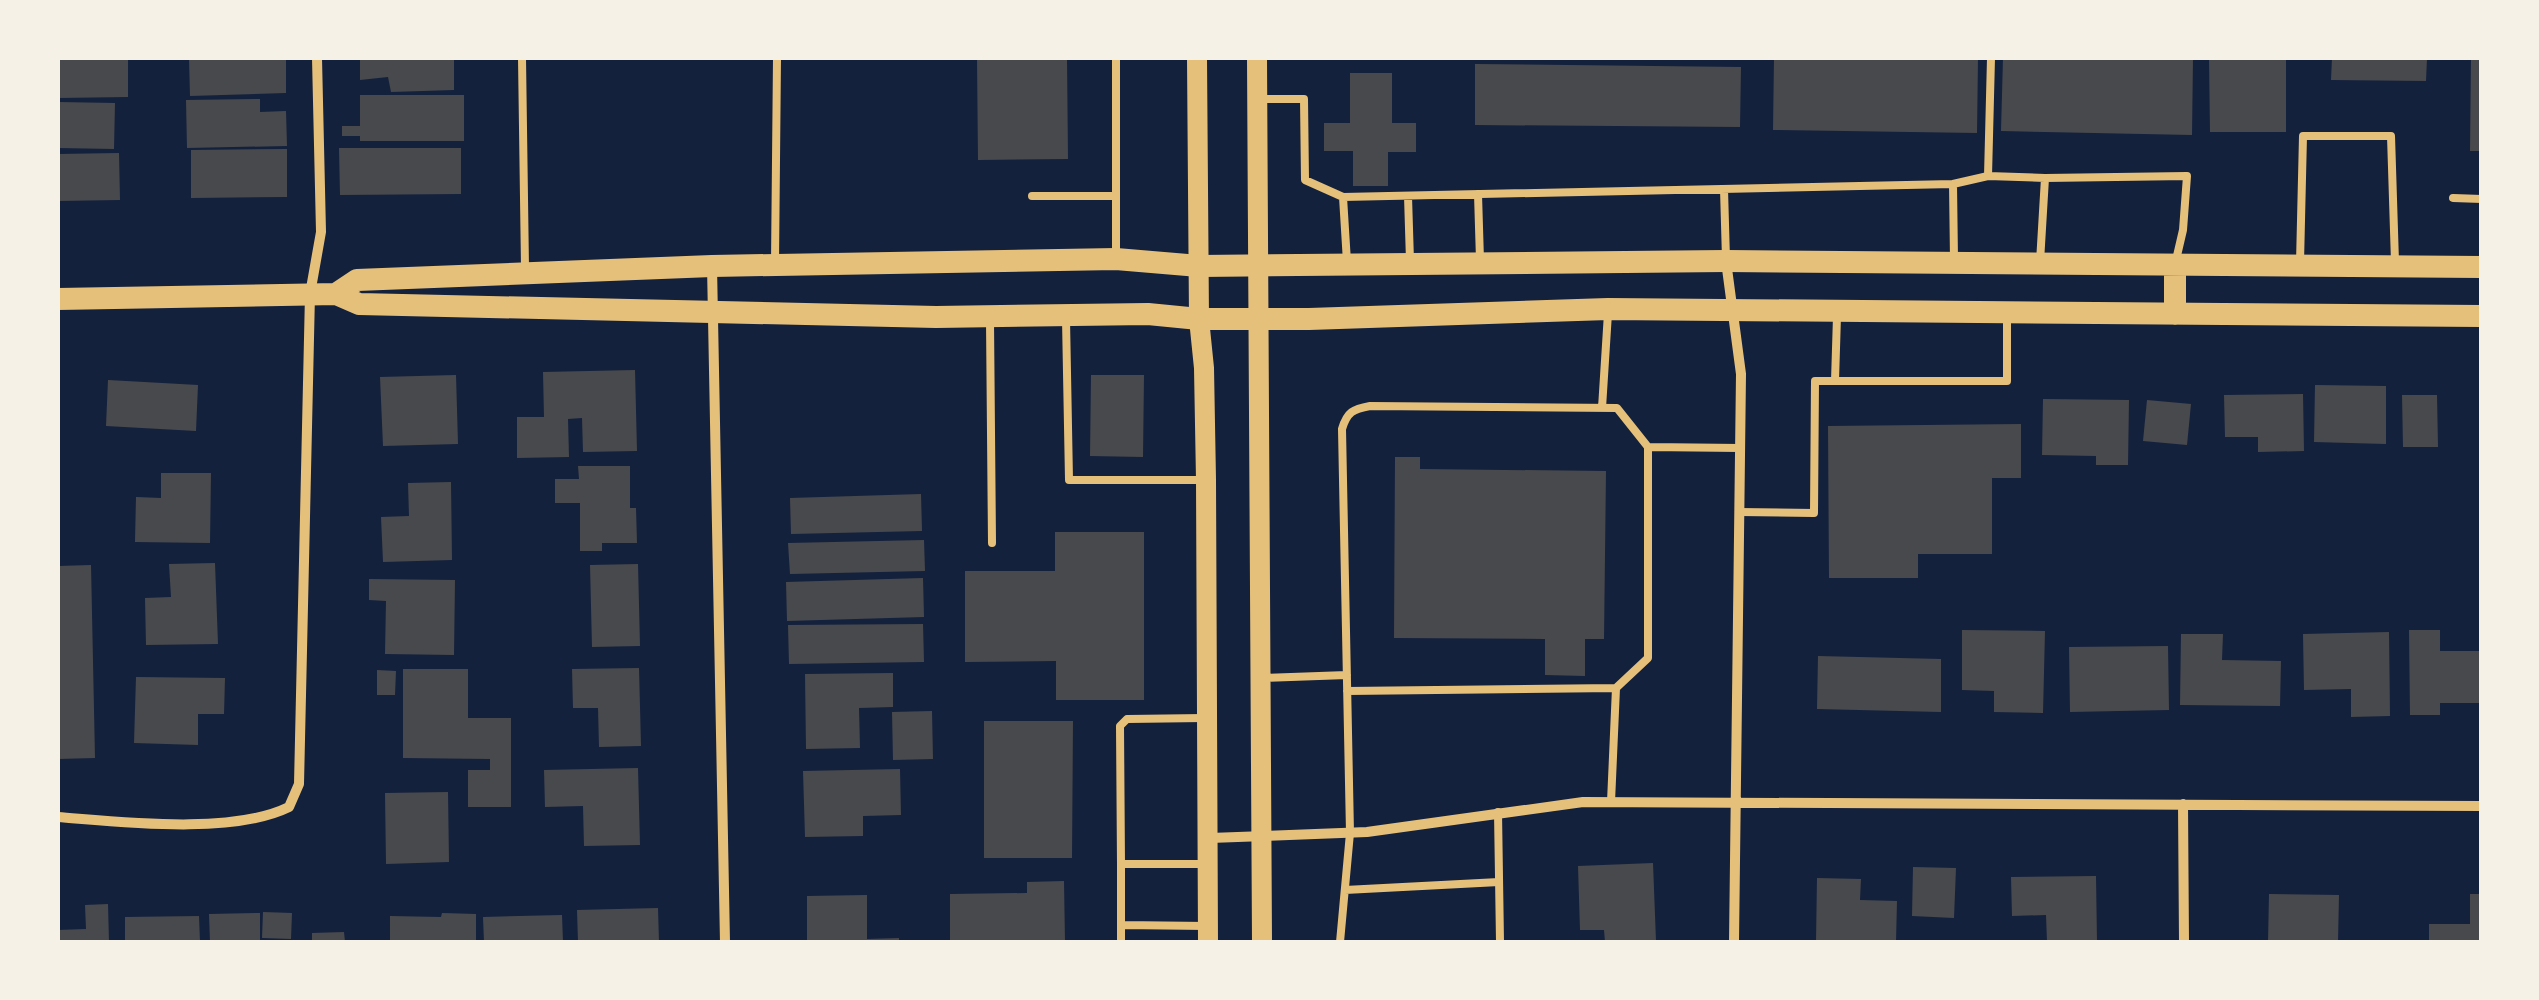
<svg xmlns="http://www.w3.org/2000/svg" width="2539" height="1000" font-family="'Noto Sans',sans-serif">
	<rect width="100%" height="100%" fill="#14213d"/>
	<path fill="#48494c" d="M 58,58 L 128,58 L 128,97 L 58,98 Z
		M 189,58 L 286,58 L 286,93 L 190,96 Z
		M 360,58 L 454,58 L 454,90 L 391,92 L 388,77 L 360,80 Z
		M 977,58 L 1067,58 L 1068,159 L 978,160 Z
		M 1774,58 L 1978,58 L 1977,133 L 1773,130 Z
		M 2003,58 L 2193,58 L 2192,135 L 2001,131 Z
		M 2209,58 L 2286,58 L 2286,132 L 2210,132 Z
		M 2332,58 L 2427,58 L 2426,81 L 2331,80 Z
		M 2471,58 L 2482,58 L 2482,151 L 2470,151 Z
		M 1475,64 L 1741,67 L 1740,127 L 1475,125 Z
		M 1350,73 L 1392,73 L 1392,123 L 1416,123 L 1416,152 L 1388,152 L 1388,186 L 1353,186 L 1353,151 L 1324,151 L 1324,123 L 1350,123 Z
		M 360,95 L 464,95 L 464,141 L 360,141 L 360,136 L 342,136 L 342,126 L 360,126 Z
		M 260,99 L 260,112 L 286,111 L 287,146 L 187,148 L 186,100 Z
		M 58,102 L 115,103 L 114,149 L 58,148 Z
		M 339,148 L 461,148 L 461,194 L 340,195 Z
		M 287,149 L 287,197 L 191,198 L 191,150 Z
		M 119,153 L 120,200 L 58,201 L 58,154 Z
		M 635,370 L 637,451 L 583,452 L 582,418 L 568,419 L 569,457 L 517,458 L 517,417 L 544,417 L 543,372 Z
		M 456,375 L 458,444 L 383,446 L 380,377 Z
		M 1091,375 L 1144,375 L 1143,457 L 1090,456 Z
		M 108,380 L 198,385 L 196,431 L 106,426 Z
		M 2315,385 L 2386,386 L 2386,444 L 2314,442 Z
		M 2303,394 L 2304,451 L 2258,452 L 2258,437 L 2225,437 L 2224,395 Z
		M 2402,395 L 2437,395 L 2438,447 L 2403,447 Z
		M 2043,399 L 2129,400 L 2128,465 L 2096,465 L 2096,456 L 2042,455 Z
		M 2147,400 L 2191,404 L 2187,445 L 2143,441 Z
		M 2021,424 L 2021,478 L 1992,478 L 1992,554 L 1918,554 L 1918,578 L 1829,578 L 1828,426 Z
		M 1395,457 L 1420,457 L 1420,469 L 1606,471 L 1604,639 L 1585,639 L 1585,676 L 1545,675 L 1545,639 L 1394,638 Z
		M 578,466 L 630,466 L 630,508 L 636,508 L 637,543 L 602,543 L 602,551 L 580,551 L 580,503 L 555,503 L 555,479 L 579,479 Z
		M 161,473 L 211,473 L 210,543 L 135,542 L 136,497 L 161,498 Z
		M 451,482 L 452,560 L 383,562 L 381,517 L 409,516 L 408,483 Z
		M 921,494 L 922,531 L 791,534 L 790,498 Z
		M 1055,532 L 1144,532 L 1144,700 L 1056,700 L 1056,661 L 965,662 L 965,571 L 1055,571 Z
		M 924,540 L 925,571 L 790,574 L 788,543 Z
		M 215,563 L 218,644 L 146,645 L 145,598 L 171,597 L 169,564 Z
		M 638,564 L 640,646 L 592,647 L 590,565 Z
		M 91,565 L 95,758 L 58,759 L 58,566 Z
		M 923,578 L 924,617 L 787,621 L 786,582 Z
		M 369,579 L 455,580 L 454,655 L 385,654 L 386,601 L 369,600 Z
		M 923,624 L 924,662 L 789,664 L 788,625 Z
		M 1962,630 L 2045,631 L 2043,713 L 1994,712 L 1994,691 L 1962,690 Z
		M 2409,630 L 2440,630 L 2440,651 L 2482,651 L 2482,703 L 2440,703 L 2440,715 L 2410,715 Z
		M 2389,632 L 2390,716 L 2351,717 L 2351,689 L 2304,690 L 2303,634 Z
		M 2181,634 L 2223,634 L 2222,660 L 2281,661 L 2280,706 L 2180,705 Z
		M 2168,646 L 2169,710 L 2070,712 L 2069,647 Z
		M 1818,656 L 1941,659 L 1941,712 L 1817,709 Z
		M 639,668 L 641,746 L 599,747 L 598,708 L 573,708 L 572,669 Z
		M 403,669 L 468,669 L 468,718 L 511,718 L 511,807 L 468,807 L 468,770 L 490,770 L 490,759 L 403,758 Z
		M 377,670 L 396,671 L 395,695 L 377,695 Z
		M 893,673 L 893,707 L 859,708 L 860,748 L 806,749 L 805,674 Z
		M 136,677 L 225,678 L 224,714 L 198,714 L 198,745 L 134,743 Z
		M 932,711 L 933,759 L 893,760 L 892,712 Z
		M 984,721 L 1073,721 L 1072,858 L 984,858 Z
		M 638,768 L 640,845 L 584,846 L 583,806 L 545,807 L 544,770 Z
		M 900,769 L 901,815 L 863,816 L 863,836 L 805,837 L 803,771 Z
		M 448,792 L 449,862 L 386,864 L 385,793 Z
		M 1653,863 L 1656,941 L 1605,942 L 1604,930 L 1580,930 L 1578,866 Z
		M 1913,867 L 1956,868 L 1954,918 L 1912,916 Z
		M 2096,876 L 2097,942 L 2047,942 L 2046,915 L 2012,916 L 2011,877 Z
		M 1817,878 L 1861,879 L 1860,900 L 1897,901 L 1896,942 L 1816,942 Z
		M 1064,881 L 1065,942 L 950,942 L 950,894 L 1027,893 L 1027,882 Z
		M 2269,894 L 2339,895 L 2338,942 L 2268,942 Z
		M 2470,894 L 2482,894 L 2482,942 L 2429,942 L 2429,924 L 2470,924 Z
		M 867,895 L 867,939 L 899,938 L 899,942 L 807,942 L 807,896 Z
		M 108,904 L 109,942 L 58,942 L 58,930 L 86,929 L 85,905 Z
		M 658,908 L 659,942 L 578,942 L 577,910 Z
		M 263,912 L 292,913 L 291,939 L 262,938 Z
		M 260,913 L 260,942 L 210,942 L 209,914 Z
		M 442,913 L 476,914 L 476,942 L 390,942 L 390,916 L 441,917 Z
		M 562,915 L 563,942 L 484,942 L 483,917 Z
		M 199,916 L 200,942 L 125,942 L 125,917 Z
		M 344,932 L 345,942 L 312,942 L 312,933 Z"/>
	<g fill="none" stroke-linecap="round" stroke-linejoin="round">
		<path stroke="#e5c07b" stroke-width="8" d="M 522,58 L 525,268
			M 1116,58 L 1116,258
			M 1991,58 L 1988,176 L 2045,178
			M 1257,99 L 1304,99 L 1305,180 L 1343,197 L 1953,184 L 1954,259
			M 1953,184 L 1988,176
			M 1724,189 L 1726,259
			M 1478,194 L 1480,260
			M 1032,196 L 1116,196
			M 1408,196 L 1410,261
			M 1343,197 L 1347,262
			M 2453,198 L 2482,199
			M 2040,262 L 2045,178 L 2187,176 L 2183,230 L 2176,260
			M 775,263 L 777,58
			M 2300,263 L 2303,136 L 2391,136 L 2395,262
			M 1837,316 L 1835,381 L 2007,381 L 2007,317
			M 1066,319 L 1069,480 L 1204,480
			M 990,321 L 992,543
			M 1602,408 L 1608,313
			M 1648,447 L 1740,448
			M 1739,512 L 1814,513 L 1815,381 L 1835,381
			M 1261,678 L 1347,675
			M 1204,718 L 1127,719 L 1120,726 L 1121,864 L 1207,864
			M 1611,802 L 1616,688
			M 1498,812 L 1500,942
			M 1121,864 L 1121,942
			M 1345,890 L 1499,882
			M 1121,925 L 1207,926
			M 1340,942 L 1350,833 L 1342,429 C 1347,412 1353,409 1370,406 L 1617,408 L 1648,447 L 1648,658 L 1616,688 L 1347,691"/>
		<path stroke="#e5c07b" stroke-width="10" d="M 1726,261 L 1741,374 L 1734,942
			M 712,266 L 725,942
			M 2183,804 L 2184,942
			M 58,817 C 122,822 232,835 289,807 L 299,784 L 310,294 L 321,232 L 317,58
			M 1210,838 L 1367,832 L 1583,802 L 2482,806"/>
		<path stroke="#e5c07b" stroke-width="20" d="M 1197,58 L 1199,319 L 1204,368 L 1206,480 L 1208,942
			M 1257,58 L 1262,942"/>
		<path stroke="#e5c07b" stroke-width="22" d="M 336,294 L 357,280 L 712,266 L 1116,259 L 1199,266 L 1726,261 L 2482,267
			M 58,299 L 336,294 L 359,304 L 936,317 L 1148,314 L 1199,319 L 1309,319 L 1608,309 L 2482,316
			M 2175,314 L 2175,265"/>
	</g>
	<rect width="2539" height="1000" fill="none" stroke="#f6f1e7" stroke-width="120"/>
</svg>
